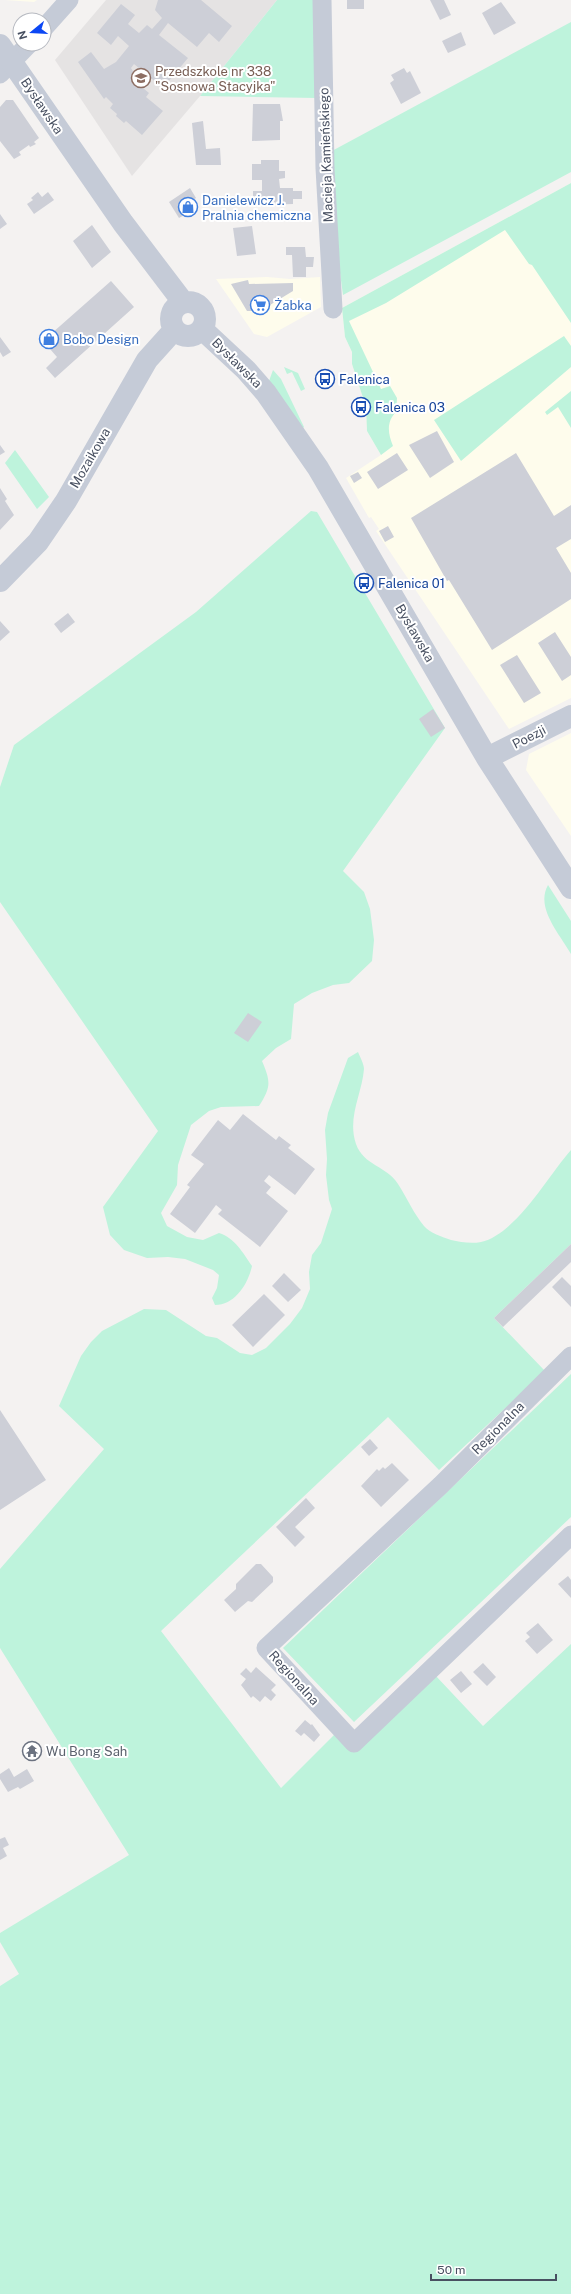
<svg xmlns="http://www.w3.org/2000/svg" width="571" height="2294" font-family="'Public Sans',sans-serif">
	<rect width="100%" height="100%" fill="#f4f2f1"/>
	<path fill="#fefcec" d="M 5,0 L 37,0 L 34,2 Z
		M 571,183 L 571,698 L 509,729 L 376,531 L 379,529 L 371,517 L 369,518 L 346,478 L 381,455 L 367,431 L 366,407 L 352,364 L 352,352 L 345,337 L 342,308 Z
		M 267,277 L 290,279 L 320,277 L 321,307 L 267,337 L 254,334 L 216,279 Z
		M 571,733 L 571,836 L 526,770 L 529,754 Z"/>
	<path fill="#e5e3e3" d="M 106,0 L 277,0 L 200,96 L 132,176 L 55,60 Z"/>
	<path fill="#bef3dc" d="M 277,0 L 316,0 L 317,98 L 200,96 Z
		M 571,22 L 571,172 L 343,295 L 337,251 L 330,152 Z
		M 571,183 L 571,323 L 532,265 L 529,264 L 505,230 L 386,303 L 349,321 L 381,389 L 390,386 L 397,398 L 396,412 C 386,422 388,434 393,446 L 381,455 L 367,431 L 366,407 L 352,364 L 352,352 L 345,337 L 342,308 Z
		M 564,336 L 571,346 L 571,367 L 461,461 L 434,420 Z
		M 284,367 L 298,373 L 305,389 L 301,391 L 292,372 L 287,374 Z
		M 273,370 L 281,379 L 304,427 L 302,429 L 269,381 Z
		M 571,391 L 571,428 L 558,407 L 547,415 L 545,412 Z
		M 15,450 L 49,497 L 37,509 L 5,463 Z
		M 311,511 L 317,512 L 445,728 L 343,871 L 364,892 L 370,909 L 374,940 L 372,961 L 349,983 L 333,985 L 312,993 L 294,1004 L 291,1039 L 276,1048 L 262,1061 C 271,1082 271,1087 259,1106 L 221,1107 L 209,1111 L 191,1125 L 178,1165 L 177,1185 L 161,1213 L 167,1226 L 187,1237 L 203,1240 L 219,1233 C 235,1238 243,1253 252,1266 C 248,1284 235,1305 215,1305 L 212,1298 L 217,1288 L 219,1275 L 213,1270 L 185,1259 L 168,1257 L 147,1258 L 124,1250 L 110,1235 L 103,1207 L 158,1131 L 0,902 L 0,787 L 14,745 L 196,612 Z
		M 548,885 L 571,921 L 571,954 C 560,934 535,908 548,885 Z
		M 358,1052 C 360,1057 364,1064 364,1069 C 362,1094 347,1118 356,1144 C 364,1166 387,1166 398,1184 C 407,1198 414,1214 424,1226 C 430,1233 442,1237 451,1240 C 460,1242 471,1244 481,1242 C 516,1234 548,1176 571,1150 L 571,1244 L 494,1318 L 545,1371 L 439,1470 L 388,1417 L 161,1631 L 281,1788 L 337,1732 L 355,1750 L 435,1675 L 483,1726 L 571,1644 L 571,2294 L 0,2294 L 0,1986 L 19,1974 L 0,1942 L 0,1933 L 129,1855 L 0,1648 L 0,1569 L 104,1449 L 59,1406 L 81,1356 L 91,1342 L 102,1331 L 144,1309 L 166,1310 L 206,1336 L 217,1338 L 240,1353 L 252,1355 L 266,1348 L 290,1324 L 302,1308 L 310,1289 L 309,1272 L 312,1255 L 321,1243 L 332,1209 L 329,1200 L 326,1175 L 327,1159 L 325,1130 L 328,1113 L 348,1058 Z
		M 571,1374 L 571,1517 L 354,1722 L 283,1648 Z"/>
	<path fill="#cdcfd7" d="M 158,0 L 201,0 L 232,26 L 219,42 L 209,33 L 197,47 L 168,23 L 159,35 L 188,58 L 163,88 L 134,64 L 131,68 L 134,73 L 131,78 L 149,93 L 146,97 L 163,111 L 142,135 L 126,121 L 124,123 L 116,116 L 117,114 L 110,108 L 113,104 L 106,97 L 104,99 L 78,62 L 91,52 L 104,69 L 116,62 L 129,46 L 118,36 L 111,45 L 97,33 L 121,4 L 135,15 L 128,24 L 139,33 L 147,25 L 152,29 L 162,18 L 155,10 Z
		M 347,0 L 364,0 L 364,9 L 347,9 Z
		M 430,0 L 444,0 L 451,15 L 440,20 Z
		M 501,2 L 516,23 L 494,35 L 482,13 Z
		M 461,32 L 466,45 L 448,53 L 442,41 Z
		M 404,68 L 407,73 L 410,71 L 421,93 L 401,104 L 390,83 L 394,80 L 391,75 Z
		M 6,100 L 13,100 L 39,138 L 34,142 L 36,144 L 30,147 L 29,145 L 19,152 L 21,155 L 14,159 L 0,141 L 0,107 Z
		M 253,104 L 280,104 L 283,121 L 280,121 L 280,140 L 252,141 Z
		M 203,121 L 206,149 L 220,148 L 221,165 L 196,165 L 192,123 Z
		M 261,160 L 279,160 L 279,171 L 285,171 L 285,178 L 279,179 L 280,188 L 293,188 L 293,191 L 302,191 L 302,199 L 293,199 L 293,204 L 262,205 L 262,198 L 253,199 L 253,191 L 262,191 L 262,180 L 252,180 L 252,164 L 261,164 Z
		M 190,188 L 196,198 L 192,201 L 194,205 L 192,207 L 193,210 L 179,218 L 169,202 Z
		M 38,192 L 42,197 L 48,192 L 54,200 L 34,214 L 27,204 L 33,200 L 31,198 Z
		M 0,214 L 7,224 L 0,229 Z
		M 92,225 L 111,252 L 92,268 L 73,241 Z
		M 252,226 L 256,254 L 237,256 L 233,228 Z
		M 286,247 L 305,247 L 306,257 L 314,257 L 313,267 L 306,267 L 306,277 L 293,277 L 292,255 L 286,255 Z
		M 248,280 L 249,284 L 293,283 L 293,291 L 260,311 L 247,311 L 231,284 Z
		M 111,281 L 134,307 L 55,378 L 46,368 L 57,357 L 43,341 Z
		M 0,337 L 11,352 L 3,357 L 0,352 Z
		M 437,431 L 454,462 L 430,478 L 409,445 Z
		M 0,445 L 5,452 L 0,455 Z
		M 397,453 L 408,470 L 378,489 L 367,472 Z
		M 516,453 L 554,516 L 571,505 L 571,539 L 556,548 L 571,573 L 571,599 L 492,650 L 449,580 L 447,581 L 411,518 Z
		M 358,472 L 362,478 L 354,483 L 350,476 Z
		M 0,488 L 7,499 L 5,501 L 14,515 L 0,530 Z
		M 388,526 L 394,537 L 385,542 L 379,531 Z
		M 68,613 L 75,622 L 61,633 L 54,624 Z
		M 0,621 L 10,632 L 0,641 Z
		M 555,632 L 571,657 L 571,675 L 562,681 L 538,643 Z
		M 517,655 L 541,693 L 524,703 L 500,665 Z
		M 433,709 L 445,728 L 431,737 L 419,719 Z
		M 248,1013 L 262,1022 L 248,1042 L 234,1033 Z
		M 243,1114 L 276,1140 L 279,1136 L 291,1145 L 288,1148 L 315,1169 L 295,1195 L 269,1175 L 264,1181 L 271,1187 L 266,1193 L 288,1211 L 260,1247 L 218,1214 L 222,1210 L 216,1205 L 195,1233 L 170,1214 L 190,1187 L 187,1185 L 204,1164 L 191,1155 L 218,1120 L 230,1130 Z
		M 571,1244 L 571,1262 L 503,1327 L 494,1318 Z
		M 284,1273 L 301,1290 L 288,1302 L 272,1286 Z
		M 562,1277 L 571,1286 L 571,1307 L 552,1287 Z
		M 264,1294 L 285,1315 L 253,1347 L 232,1325 Z
		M 0,1410 L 46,1480 L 0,1510 Z
		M 370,1439 L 378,1448 L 369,1456 L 361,1447 Z
		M 392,1463 L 409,1480 L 381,1507 L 361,1486 L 377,1469 L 379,1471 L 383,1467 L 385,1469 Z
		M 306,1498 L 315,1508 L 295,1527 L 305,1537 L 295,1547 L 276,1527 Z
		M 256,1564 L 261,1564 L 273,1577 L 273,1582 L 252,1602 L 248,1601 L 235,1612 L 224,1600 L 236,1589 L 236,1584 Z
		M 568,1576 L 571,1580 L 571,1598 L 558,1584 Z
		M 538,1623 L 553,1640 L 537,1654 L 525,1641 L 530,1637 L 526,1633 Z
		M 483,1663 L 496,1677 L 487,1686 L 473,1672 Z
		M 256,1667 L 276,1685 L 271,1690 L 276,1695 L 271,1701 L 265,1696 L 260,1702 L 253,1696 L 251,1698 L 241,1685 L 246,1679 L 240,1674 L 246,1668 L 251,1673 Z
		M 461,1671 L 472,1684 L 461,1693 L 450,1680 Z
		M 305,1720 L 311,1725 L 312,1724 L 320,1735 L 314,1742 L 304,1733 L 301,1736 L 295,1731 Z
		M 9,1768 L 14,1777 L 27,1769 L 34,1781 L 20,1789 L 18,1787 L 8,1792 L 0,1779 L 0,1774 Z
		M 5,1837 L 9,1845 L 3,1848 L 7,1856 L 0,1860 L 0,1839 Z"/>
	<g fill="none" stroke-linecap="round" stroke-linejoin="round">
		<path stroke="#c5cbd7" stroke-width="19" d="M 322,0 L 325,168 L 333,309
			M 44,28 L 69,0
			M 0,74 L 29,44
			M 571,1356 L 441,1485 L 266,1648 L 354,1743 L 571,1535"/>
		<path stroke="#c5cbd7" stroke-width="22" d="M 0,45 L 123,223 L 183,302
			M171 319a17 17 0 1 1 34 0a17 17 0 1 1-34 0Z
			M 203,330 L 246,370 L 266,393 L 318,468 L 487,758 L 571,888
			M 0,581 L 38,542 L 66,501 L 147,360 L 174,330
			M 487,758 L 571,716"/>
	</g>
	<defs>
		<g id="school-ring" transform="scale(1)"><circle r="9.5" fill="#fff" stroke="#8d6e63" stroke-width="1.5"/><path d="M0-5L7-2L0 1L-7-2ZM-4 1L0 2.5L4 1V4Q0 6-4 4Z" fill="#8d6e63"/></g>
		<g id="shop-ring" transform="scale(1)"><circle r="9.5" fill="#fff" stroke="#3f7fe0" stroke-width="1.5"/><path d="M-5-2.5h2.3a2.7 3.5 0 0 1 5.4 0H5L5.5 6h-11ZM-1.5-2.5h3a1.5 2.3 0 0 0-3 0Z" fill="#3f7fe0"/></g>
		<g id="supermarket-ring" transform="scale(1)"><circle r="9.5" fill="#fff" stroke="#3f7fe0" stroke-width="1.5"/><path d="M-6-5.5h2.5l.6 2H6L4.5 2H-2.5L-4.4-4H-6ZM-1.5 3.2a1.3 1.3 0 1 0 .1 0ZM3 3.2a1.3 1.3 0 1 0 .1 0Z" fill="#3f7fe0"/></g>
		<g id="bus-ring" transform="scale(1)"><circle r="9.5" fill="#fff" stroke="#1a4fb4" stroke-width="1.5"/><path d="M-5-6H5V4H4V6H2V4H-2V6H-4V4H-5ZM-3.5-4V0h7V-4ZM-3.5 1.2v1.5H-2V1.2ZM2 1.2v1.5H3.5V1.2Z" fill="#1a4fb4"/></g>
		<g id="temple-ring" transform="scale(1)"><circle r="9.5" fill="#fff" stroke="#6b7280" stroke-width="1.5"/><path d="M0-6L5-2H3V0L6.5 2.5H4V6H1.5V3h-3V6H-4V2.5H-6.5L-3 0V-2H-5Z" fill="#6b7280"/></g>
	</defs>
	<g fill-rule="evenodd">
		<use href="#school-ring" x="141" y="78"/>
		<use href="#shop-ring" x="188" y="207"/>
		<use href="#supermarket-ring" x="260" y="305"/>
		<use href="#shop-ring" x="49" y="339"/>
		<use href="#bus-ring" x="325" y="379"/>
		<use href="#bus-ring" x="361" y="407"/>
		<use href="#bus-ring" x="364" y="583"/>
		<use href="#temple-ring" x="32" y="1751"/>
	</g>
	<g text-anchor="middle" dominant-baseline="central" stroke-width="4" stroke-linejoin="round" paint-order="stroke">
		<g font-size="13" fill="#785e54" stroke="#fff" text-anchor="start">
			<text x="155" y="71">Przedszkole nr 338<tspan x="155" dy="15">"Sosnowa Stacyjka"</tspan></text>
		</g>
		<g font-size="13" fill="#485061" stroke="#fff">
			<text transform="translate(42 106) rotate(56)">Bysławska</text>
			<text transform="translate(326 155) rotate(-92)">Macieja Kamieńskiego</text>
			<text transform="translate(237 363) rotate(45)">Bysławska</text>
			<text transform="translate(90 458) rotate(-60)">Mozaikowa</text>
			<text transform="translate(415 633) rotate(60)">Bysławska</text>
			<text transform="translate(529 737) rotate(-27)">Poezji</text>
			<text transform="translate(498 1428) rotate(-45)">Regionalna</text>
			<text transform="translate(294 1678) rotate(48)">Regionalna</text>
		</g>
		<g font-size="13" fill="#366cbe" stroke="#fff" text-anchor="start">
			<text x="202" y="200">Danielewicz J.<tspan x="202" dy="15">Pralnia chemiczna</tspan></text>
			<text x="274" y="305">Żabka</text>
			<text x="63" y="339">Bobo Design</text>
		</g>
		<g font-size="13" fill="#164399" stroke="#fff" text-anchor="start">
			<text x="339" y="379">Falenica</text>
			<text x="375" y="407">Falenica 03</text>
			<text x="378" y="583">Falenica 01</text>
		</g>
		<g font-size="13" fill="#5b616d" stroke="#fff" text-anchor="start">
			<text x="46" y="1751">Wu Bong Sah</text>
		</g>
	</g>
	<g transform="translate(32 32) rotate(252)"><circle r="19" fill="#ffffff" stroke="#b6b9c0"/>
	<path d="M0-3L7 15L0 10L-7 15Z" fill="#0c47f4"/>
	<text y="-6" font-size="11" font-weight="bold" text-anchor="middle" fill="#485061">N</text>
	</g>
	<path d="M431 2274v6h125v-6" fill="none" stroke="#485061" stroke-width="2"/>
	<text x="437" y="2274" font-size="12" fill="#485061" stroke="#ffffff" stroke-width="3" paint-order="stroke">50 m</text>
</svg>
